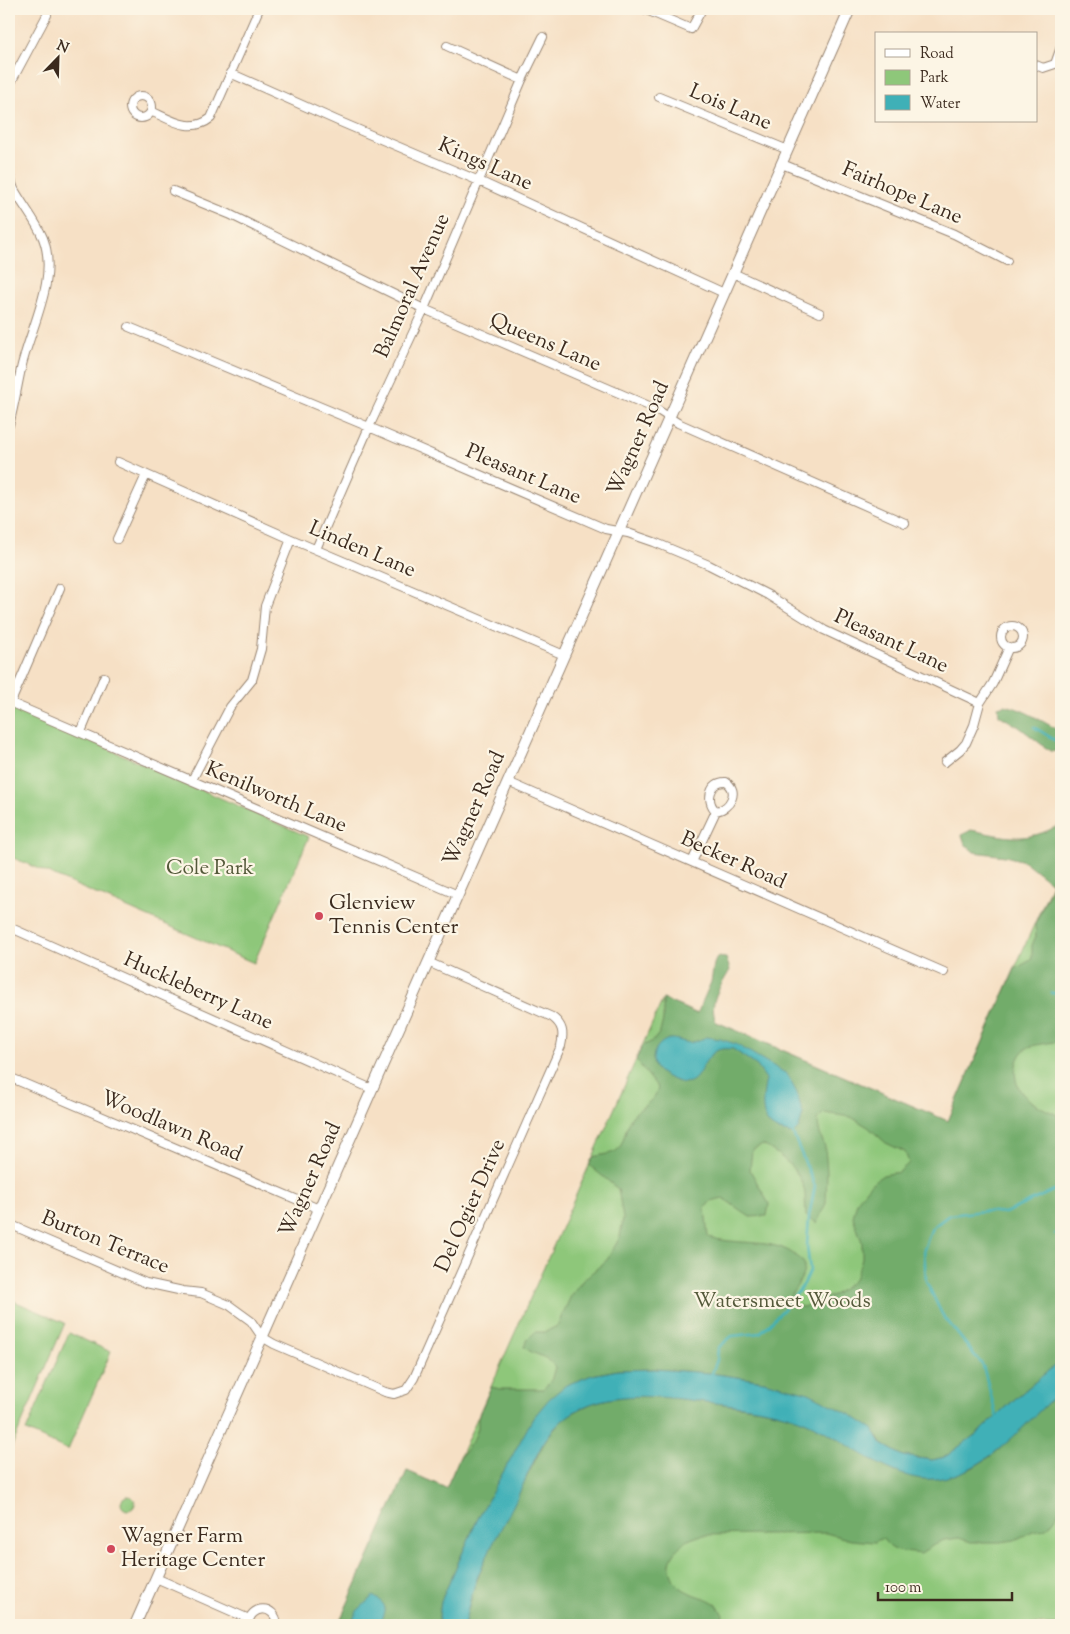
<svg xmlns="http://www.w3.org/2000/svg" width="1070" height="1634" font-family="'Sorts Mill Goudy',serif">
	<rect width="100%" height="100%" fill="#fcf5e5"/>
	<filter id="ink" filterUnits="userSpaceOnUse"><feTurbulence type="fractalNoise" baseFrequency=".02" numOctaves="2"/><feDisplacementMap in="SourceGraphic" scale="10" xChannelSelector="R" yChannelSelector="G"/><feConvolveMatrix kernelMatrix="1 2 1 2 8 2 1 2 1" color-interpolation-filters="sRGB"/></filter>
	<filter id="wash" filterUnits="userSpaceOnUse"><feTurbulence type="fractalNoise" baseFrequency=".0096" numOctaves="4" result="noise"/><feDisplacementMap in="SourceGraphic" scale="20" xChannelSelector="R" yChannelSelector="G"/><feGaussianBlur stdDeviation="1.12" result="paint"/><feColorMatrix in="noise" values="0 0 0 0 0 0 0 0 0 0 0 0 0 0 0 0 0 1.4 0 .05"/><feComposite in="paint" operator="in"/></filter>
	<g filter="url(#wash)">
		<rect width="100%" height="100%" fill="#f6e0c5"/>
		<path fill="#8ec77a" stroke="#64784c" d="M 9,705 L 309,837 L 254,963 L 9,856 Z
			M 1061,863 L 1061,1625 L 338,1625 L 407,1471 L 446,1488 L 663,999 L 948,1121 Z
			M 9,1299 L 65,1323 L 9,1453 Z
			M 69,1333 L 111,1352 L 68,1450 L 26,1431 Z
			M121 1503a7 7 0 1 1 14 0a7 7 0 1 1-14 0Z"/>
		<path fill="#72ac6a" stroke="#566b44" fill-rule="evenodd" d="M 1005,705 C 1027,710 1042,722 1061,731 L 1061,752 L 1050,751 L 1019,727 L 999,715 L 998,707 Z
			M 1061,824 L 1061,1042 C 1053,1042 1035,1044 1027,1048 C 1013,1057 1012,1081 1022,1093 C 1032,1105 1048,1110 1061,1117 L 1061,1360 L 1016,1398 L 983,1429 L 945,1457 L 932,1460 L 903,1456 L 882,1444 L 879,1437 L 764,1381 L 710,1373 L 655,1369 L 618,1370 L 592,1375 L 479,1516 L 441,1601 L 438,1625 L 338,1625 L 407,1471 L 446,1488 L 459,1459 L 474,1439 L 478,1428 L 478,1417 L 491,1387 L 500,1389 L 543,1389 L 551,1381 L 555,1367 C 546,1354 536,1357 524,1347 L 527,1340 L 535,1332 L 545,1332 L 557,1326 L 571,1296 L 583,1280 L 607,1260 L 620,1237 L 623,1218 L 618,1189 L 589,1165 L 593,1157 C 600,1155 611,1154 616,1151 C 624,1146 625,1128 630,1119 C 638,1107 655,1103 658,1088 L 636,1060 L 642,1046 L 653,1041 L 660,1032 L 663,1020 L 663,999 L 697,1014 L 711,982 L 714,964 L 717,957 L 726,958 L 730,970 C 720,988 708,1001 716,1022 L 948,1121 L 1015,969 L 1031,960 L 1032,955 L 1032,945 L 1036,936 L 1035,924 L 1053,884 L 1024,861 L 1005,856 L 974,852 L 965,844 L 962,835 L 971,830 C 1007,837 1026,844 1061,824 ZM 824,1113 L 851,1117 L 868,1127 L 886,1143 L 905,1152 L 909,1163 L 899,1172 L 883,1175 L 870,1184 L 857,1201 L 853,1217 L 862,1242 L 862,1259 L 854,1280 L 836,1294 L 803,1307 L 794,1305 L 790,1297 C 796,1287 806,1275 804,1263 C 799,1259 794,1254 789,1251 C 769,1239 732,1245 708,1237 L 705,1208 L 711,1201 L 723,1198 L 750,1217 L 767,1216 L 769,1204 L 750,1170 L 752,1150 L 763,1145 C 781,1155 797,1168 804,1188 C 806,1196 805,1208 806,1216 L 817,1223 L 826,1203 L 827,1172 L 825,1147 L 820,1134 L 817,1119 Z
			M 1061,1390 L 1061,1507 L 1057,1515 L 1049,1526 L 1044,1529 L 1033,1531 L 1015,1540 L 1000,1542 L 971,1542 L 959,1538 L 944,1540 L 932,1545 L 921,1554 C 904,1551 894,1555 883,1539 L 880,1539 L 875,1542 L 851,1540 L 826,1533 L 702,1535 C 686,1540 681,1542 672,1557 C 670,1562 669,1567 671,1572 C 676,1596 703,1593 717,1605 C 719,1608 721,1612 723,1615 L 719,1625 L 464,1625 L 474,1588 L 487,1555 L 546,1439 L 565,1417 L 592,1403 L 621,1396 L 668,1397 L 762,1409 L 794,1416 L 819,1428 L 894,1471 L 972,1468 L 994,1454 Z"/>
		<path fill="#3fb0b7" stroke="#3d6d6a" d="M 707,1037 L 720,1039 L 736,1044 L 787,1074 L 797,1093 L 803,1114 L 799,1128 L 793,1134 C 788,1133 782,1132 777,1130 C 757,1121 763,1096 766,1079 L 757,1066 L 733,1049 C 729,1049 722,1048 718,1050 C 695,1062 704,1095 669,1078 C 663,1075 656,1071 654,1065 C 650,1055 658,1041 670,1039 C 677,1038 685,1044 693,1042 C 698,1041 703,1038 707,1037 Z
			M 1061,1360 L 1061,1390 C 1026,1422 992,1468 943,1478 C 899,1487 856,1447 819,1428 C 783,1409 744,1406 705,1402 C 648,1395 583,1385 546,1439 C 534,1457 525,1482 515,1502 C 501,1530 484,1557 474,1587 C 470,1599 467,1613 464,1625 L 438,1625 L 441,1601 L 479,1516 L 533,1418 L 549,1399 L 566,1385 L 592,1375 L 618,1370 L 655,1369 L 710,1373 L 764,1381 L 809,1393 L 851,1415 L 873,1429 L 882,1444 L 903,1456 L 932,1460 L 945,1457 L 983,1429 L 1016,1398 Z
			M 373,1596 C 389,1605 387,1611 379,1625 L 350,1625 L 357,1611 Z"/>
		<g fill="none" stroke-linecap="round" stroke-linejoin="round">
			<path stroke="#3fb0b7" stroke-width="2.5" d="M 1034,727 L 1061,744
				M 1052,993 L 1061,994
				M 1055,1234 L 1061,1231
				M 711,1376 L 717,1360 L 718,1348 L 732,1336 L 760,1333 L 784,1309 L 804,1284 L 810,1271 L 807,1246 L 809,1216 L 815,1186 L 793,1134
				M 997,1418 L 983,1366 L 942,1314 L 926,1281 L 924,1249 L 932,1228 L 949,1215 L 984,1211 L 1005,1213 L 1061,1187
				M 382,1621 L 387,1625"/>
		</g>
	</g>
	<g filter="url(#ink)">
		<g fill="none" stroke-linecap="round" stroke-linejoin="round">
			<g stroke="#988572" stroke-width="10">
				<path id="minor" d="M 644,9 L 691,29 L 702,9
					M 447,46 L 522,80
					M 1036,65 L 1043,68 L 1055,64 L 1061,47
					M 230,73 L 338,121 L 479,181 L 724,293
					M 9,86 L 47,15
					M130 107a11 11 0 1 1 22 0a11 11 0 1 1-22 0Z
					M 659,97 L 788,150
					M 151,111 C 171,120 191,134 211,118 L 259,9
					M 782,164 L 954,234 L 1007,261
					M 9,173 C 11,179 12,186 15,191 C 24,207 36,221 43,238 C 59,279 30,328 21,369 C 17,388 14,406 9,425
					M 173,191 L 229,214 L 424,309 L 656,409 L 678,423 L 905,523
					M 733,273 L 820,313
					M 129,327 L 369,427 L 606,529 L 628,533 L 654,542 L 709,565 L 768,595 L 824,630 L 980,703
					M 118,462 L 291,539 L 564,655
					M 117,539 L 146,475
					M 316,549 L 369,427 L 424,309 L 522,80 L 543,37
					M1001 637a11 11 0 1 1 22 0a11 11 0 1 1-22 0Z
					M 9,702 L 458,895
					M 11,702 L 60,588
					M 81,732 L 104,677
					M 945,762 L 960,750 L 966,743 L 974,725 L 980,703 L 993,683 L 1009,647
					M 192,780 L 230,707 L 252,680 L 261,649 L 265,606 L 291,539
					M 508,782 L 944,972
					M 692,862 L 716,811 C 730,809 740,791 726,782 C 710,781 705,801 716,811
					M 9,927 L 372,1089
					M 9,1077 L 319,1209
					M 9,1224 L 146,1283 L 183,1291 L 201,1293 L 229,1305 L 251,1321 L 262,1337 L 274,1344 L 385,1392 L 394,1394 L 406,1390 L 414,1378 L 561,1046 C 564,1033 563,1025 552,1017 L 428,962
					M 156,1578 L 249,1619
					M 248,1625 C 250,1604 276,1604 277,1625"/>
			</g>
			<g stroke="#988572" stroke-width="12">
				<path id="tertiary" d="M 135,1625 L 850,9"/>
			</g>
			<use href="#minor" stroke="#fff" stroke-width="8"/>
			<use href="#tertiary" stroke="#fff" stroke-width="10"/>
		</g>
	</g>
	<g fill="#d1495b" stroke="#fcf5e5" stroke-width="2">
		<circle cx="319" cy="916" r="5"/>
		<circle cx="111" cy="1549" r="5"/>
	</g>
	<g text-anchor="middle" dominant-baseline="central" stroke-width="4.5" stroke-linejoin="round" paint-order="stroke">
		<g font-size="21" fill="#3b2a1e" stroke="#fcf5e5">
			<text transform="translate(730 108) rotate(23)">Lois Lane</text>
			<text transform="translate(485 165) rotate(24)">Kings Lane</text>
			<text transform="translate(902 194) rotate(23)">Fairhope Lane</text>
			<text transform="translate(413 286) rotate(-66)">Balmoral Avenue</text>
			<text transform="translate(545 343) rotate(23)">Queens Lane</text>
			<text transform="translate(639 439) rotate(-66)">Wagner Road</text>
			<text transform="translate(523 475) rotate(23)">Pleasant Lane</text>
			<text transform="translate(362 550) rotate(23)">Linden Lane</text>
			<text transform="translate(891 642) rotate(25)">Pleasant Lane</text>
			<text transform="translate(276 798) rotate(23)">Kenilworth Lane</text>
			<text transform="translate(475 809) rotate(-66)">Wagner Road</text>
			<text transform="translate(733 861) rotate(24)">Becker Road</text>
			<text transform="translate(198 992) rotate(24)">Huckleberry Lane</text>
			<text transform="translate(171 1127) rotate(23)">Woodlawn Road</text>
			<text transform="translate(311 1180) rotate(-66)">Wagner Road</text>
			<text transform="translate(471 1206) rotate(-66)">Del Ogier Drive</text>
			<text transform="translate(105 1243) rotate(22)">Burton Terrace</text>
		</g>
		<g font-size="21" fill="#54593a" stroke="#fcf5e5">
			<text x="210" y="869">Cole Park</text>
			<text x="782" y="1302">Watersmeet Woods</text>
		</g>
		<g font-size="21" fill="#3b2a1e" stroke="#fcf5e5" text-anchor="start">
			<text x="329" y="904">Glenview<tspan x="329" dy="24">Tennis Center</tspan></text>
			<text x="121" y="1537">Wagner Farm<tspan x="121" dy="24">Heritage Center</tspan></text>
		</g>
	</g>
	<rect width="1070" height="1634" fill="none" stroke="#fcf5e5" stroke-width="30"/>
	<rect x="875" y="32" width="162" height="90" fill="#fcf5e5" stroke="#afa495"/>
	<rect x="885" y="49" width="25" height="8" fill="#ffffff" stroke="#afa495"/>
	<text x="920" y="58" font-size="15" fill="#3b2a1e">Road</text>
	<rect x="885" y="70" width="25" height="15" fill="#8ec77a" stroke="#afa495"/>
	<text x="920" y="82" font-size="15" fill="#3b2a1e">Park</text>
	<rect x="885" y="95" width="25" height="15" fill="#3fb0b7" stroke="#afa495"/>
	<text x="920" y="108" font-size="15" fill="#3b2a1e">Water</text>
	<g transform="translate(58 58) rotate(23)" stroke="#fcf5e5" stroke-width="4" paint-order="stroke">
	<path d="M0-4L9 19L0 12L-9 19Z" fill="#3b2a1e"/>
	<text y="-8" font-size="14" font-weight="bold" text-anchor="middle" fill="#3b2a1e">N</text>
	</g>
	<path d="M878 1592v8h134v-8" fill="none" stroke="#3b2a1e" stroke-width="2.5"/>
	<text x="885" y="1592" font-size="15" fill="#3b2a1e" stroke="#fcf5e5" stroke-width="4" paint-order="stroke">100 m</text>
</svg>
